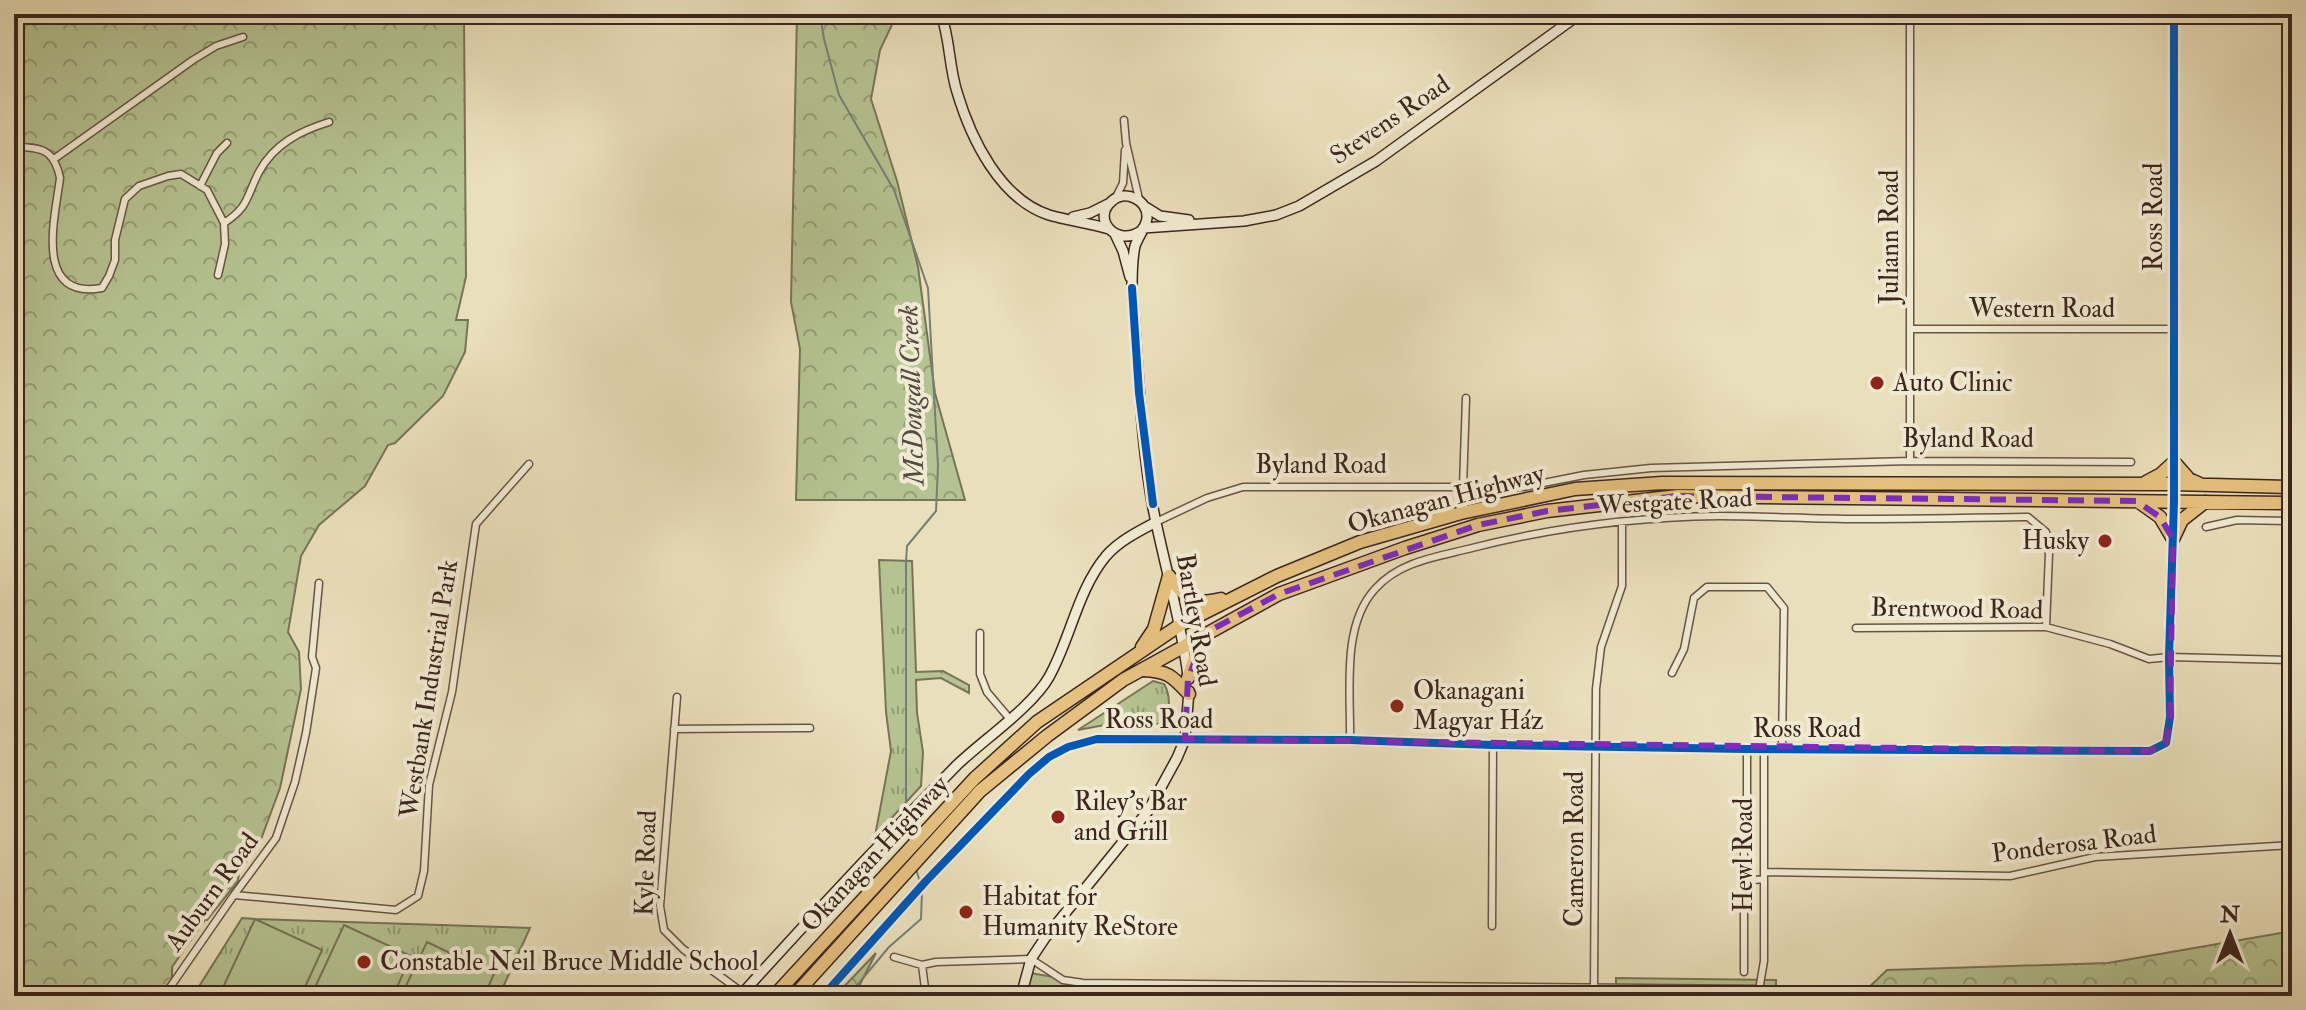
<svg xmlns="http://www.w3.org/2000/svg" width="2306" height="1010" font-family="'IM FELL Double Pica',serif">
	<defs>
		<pattern id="grass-tufts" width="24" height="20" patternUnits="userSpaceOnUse" patternTransform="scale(2)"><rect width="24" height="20" fill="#b5c291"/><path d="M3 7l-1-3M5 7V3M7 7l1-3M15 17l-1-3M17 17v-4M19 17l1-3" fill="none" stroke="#949d76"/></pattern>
		<pattern id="forest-crowns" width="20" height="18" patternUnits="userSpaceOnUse" patternTransform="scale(2)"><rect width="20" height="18" fill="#b5c291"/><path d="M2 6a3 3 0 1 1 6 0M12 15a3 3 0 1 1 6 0" fill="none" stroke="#949d76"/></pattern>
	</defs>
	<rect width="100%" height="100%" fill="#eadfbb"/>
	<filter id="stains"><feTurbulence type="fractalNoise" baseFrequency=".0025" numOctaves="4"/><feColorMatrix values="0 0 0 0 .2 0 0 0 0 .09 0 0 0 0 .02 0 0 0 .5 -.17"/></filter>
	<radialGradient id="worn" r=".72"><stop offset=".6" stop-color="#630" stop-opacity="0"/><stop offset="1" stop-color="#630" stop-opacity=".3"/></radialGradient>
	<path fill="url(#grass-tufts)" stroke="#787458" stroke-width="2" d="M 879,560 L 912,561 L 916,672 L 943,671 L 969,685 L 969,693 L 941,678 L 916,680 L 917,713 L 923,752 L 921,786 L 875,836 L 891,751 L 886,712 Z
		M 1153,681 L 1164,684 C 1171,696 1171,714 1160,724 L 1110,724 L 1078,730 Z
		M 242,918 L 255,919 L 530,928 L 499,996 L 193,996 Z
		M 1030,973 L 1127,989 L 1181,988 L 1181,996 L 1025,996 Z"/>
	<path fill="url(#forest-crowns)" stroke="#787458" stroke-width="2" d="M 14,14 L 464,14 L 466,277 L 456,320 L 468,320 L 465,352 L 443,396 L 395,443 L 388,445 L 365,486 L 319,525 L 301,556 L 288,632 L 299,652 L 301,689 L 280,788 L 260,842 L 239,872 L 238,881 L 207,920 L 205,920 L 172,967 L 172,982 L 163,996 L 14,996 Z
		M 797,14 L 897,14 L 880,50 L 871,99 L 897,181 L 918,267 L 935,393 L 965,500 L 796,500 L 800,349 L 791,302 Z
		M 2292,931 L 2292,996 L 1863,996 L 1863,993 L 1887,970 L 2108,963 Z
		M 876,953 L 854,996 L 835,996 Z"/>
	<path fill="#b5c291" stroke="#787458" stroke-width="2" d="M 255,919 L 322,950 L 301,996 L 219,996 Z
		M 344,925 L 411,956 L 393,996 L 311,996 Z
		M 427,942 L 494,974 L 484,996 L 401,996 Z
		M 1616,978 L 1776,980 L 1776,996 L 1616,996 Z
		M 1044,988 L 1148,993 L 1149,996 L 1044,996 Z"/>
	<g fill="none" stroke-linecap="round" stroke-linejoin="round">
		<path stroke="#738079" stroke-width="2" d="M 820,14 L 824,39 L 839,95 L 894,190 L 928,288 L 938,466 L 936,511 L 907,546 L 906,562 L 906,812
			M 906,822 L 909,839
			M 916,869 L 920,882
			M 848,996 L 889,947 L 921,919 L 922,892"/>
		<g stroke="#685445" stroke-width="9">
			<path id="street" d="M 1910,14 L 1910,461
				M 1124,120 L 1126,143 L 1139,199
				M 14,147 C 41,147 54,149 60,178 C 55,218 33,300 102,288 L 109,276 L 115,260 L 115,240 L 125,199 L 139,186 L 168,176 L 181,174 L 207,190 L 224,223 L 225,244 L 218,275
				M 54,159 L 193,60 L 216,46 L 243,37
				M 200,186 L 217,153 L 227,143
				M 1116,197 L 1123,183 L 1125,150
				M 224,223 C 249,207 246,197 259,172 C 274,144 300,131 329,122
				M 1910,329 L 2173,329
				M 1463,487 L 1466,398
				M 1156,522 L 1207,498 L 1243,487 L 1523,487 L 1584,475 L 1651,468 L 1910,461 L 2131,462
				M 2206,527 L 2237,520 L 2292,521
				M 1856,628 L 2046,627 L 2110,644 L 2149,659 L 2169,657 L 2292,660
				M 980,633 L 980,674 L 987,692 L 1009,718
				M 1672,673 L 1684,649 L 1694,598 L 1707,587 L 1767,587 L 1784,608 L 1782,748
				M 677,697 L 660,906 L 664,930 L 683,949 L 743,993
				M 2286,716 L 2286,660
				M 674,729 L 810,728
				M 1350,740 C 1351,693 1341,626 1375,589 C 1399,562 1435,557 1468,549 C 1549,528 1635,517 1719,516 C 1766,516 1812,519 1858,519 C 1915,519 1971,518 2028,517 L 2046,532 L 2049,553 L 2046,627
				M 1747,749 L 1747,804
				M 1764,872 L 2010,876 L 2095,857 L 2292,845
				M 1743,881 L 1764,879
				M 234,895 L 396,910 L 418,896 L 424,871 L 429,785 L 452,692 L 476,524 L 529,464
				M 1492,926 L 1493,745
				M 894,957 L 922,965
				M 1744,972 L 1744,821
				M 1594,988 L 1596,689 L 1601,647 L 1622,586 L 1622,522
				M 164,996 L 234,895 L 276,838 L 295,782 L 306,733 L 316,668 L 312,657 L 319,583
				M 926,996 L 922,965 L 936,962 L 1031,959 L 1063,980 L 1083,983 L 1760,989
				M 1758,996 L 1764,961 L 1764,749"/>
		</g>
		<g stroke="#3c261e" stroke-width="12">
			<path id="secondary" d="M 941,14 C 950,39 949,67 957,92 C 971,139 1000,199 1049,215 C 1069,221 1090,223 1109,229
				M 1144,206 L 1160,216 L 1189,220
				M 1073,217 L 1090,213 L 1110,203
				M 1143,228 L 1244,221 L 1276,215 L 1299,206 L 1376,161 L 1580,14
				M 1141,231 C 1116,248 1091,218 1112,201 C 1126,189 1148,200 1147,218 C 1146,227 1138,237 1135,246 C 1132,259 1132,275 1132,289 C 1133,307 1135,325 1136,344 C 1140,398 1143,454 1153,508 C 1164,564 1181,619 1188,676
				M 1115,234 L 1123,251 L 1130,277
				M 740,996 C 810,918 883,840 957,765 C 983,740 1032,707 1049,677 C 1071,638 1077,591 1106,556 C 1119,541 1139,531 1156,522
				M 823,996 L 926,881 L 1029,774 L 1049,757 L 1068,747 L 1097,739 L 1350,740 L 1493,745 L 1747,749 L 2150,751 L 2166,743 L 2170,717 L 2169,657 L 2174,501 L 2174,14
				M 1021,996 L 1031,959 L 1045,938 L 1148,811 L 1177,758 L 1185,739 L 1189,691"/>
		</g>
		<g stroke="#3c261e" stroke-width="15">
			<path id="highway" d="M 2146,482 L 2161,474 L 2174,462 L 2189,479 L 2200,484
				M 2139,502 L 2160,517 L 2173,539
				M 2173,539 L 2182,520 L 2205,502
				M 1169,576 C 1188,599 1190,606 1221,599
				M 1142,647 L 1154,629 L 1169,576
				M 1143,670 C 1168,671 1172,676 1189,694
				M 1188,678 L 1199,646 L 1207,633
				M 774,996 L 974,779 L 1037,722 L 1180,625 L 1277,576 L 1360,542 L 1461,513 L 1575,489 L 1662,483 L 2174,484 L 2292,487
				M 794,996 L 980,791 L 1047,736 L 1123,680 L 1279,594 L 1405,548 L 1478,525 L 1547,511 L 1678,496 L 2292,503"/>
		</g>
		<use href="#street" stroke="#f1ead3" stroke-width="6"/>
		<use href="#secondary" stroke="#f1ead3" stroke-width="9"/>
		<use href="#highway" stroke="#e5c07e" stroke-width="12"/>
		<g stroke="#f1ead3" stroke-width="13">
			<path id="cycleway" d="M 1132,288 L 1139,393 L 1153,504
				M 823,996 L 926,881 L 1029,774 L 1049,757 L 1068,747 L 1097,739 L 1350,740 L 1493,745 L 1747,749 L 2150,751 L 2166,743 L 2170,717 L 2169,657 L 2174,501 L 2174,14"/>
		</g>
		<use href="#cycleway" stroke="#0057b8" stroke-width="8"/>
	</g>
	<path fill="none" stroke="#7b2cbf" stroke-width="6" stroke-dasharray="16 10" stroke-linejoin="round" d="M 1678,496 L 2136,501 L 2160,517 L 2173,539 L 2170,717 L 2166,743 L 2150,751 L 1185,739 L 1188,678 L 1207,632 L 1279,594 L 1478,525 L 1547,511 Z"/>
	<g fill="#8f2418" stroke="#f1ead3" stroke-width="3">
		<circle cx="1877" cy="383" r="8"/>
		<circle cx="2105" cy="541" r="8"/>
		<circle cx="1397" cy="706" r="8"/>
		<circle cx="1058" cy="817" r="8"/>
		<circle cx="966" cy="912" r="8"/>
		<circle cx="364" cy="962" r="8"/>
	</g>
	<g text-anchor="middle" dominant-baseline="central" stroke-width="8" stroke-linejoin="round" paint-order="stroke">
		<g font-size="26" fill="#3c261e" stroke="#f1ead3">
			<text transform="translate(1390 120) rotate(-34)">Stevens Road</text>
			<text transform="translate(2154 217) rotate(-90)">Ross Road</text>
			<text transform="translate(1890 237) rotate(-90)">Juliann Road</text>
			<text x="2042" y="309">Western Road</text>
			<text x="1968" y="439">Byland Road</text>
			<text x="1321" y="465">Byland Road</text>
			<text transform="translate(1446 499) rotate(-15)">Okanagan Highway</text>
			<text transform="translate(1675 502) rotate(-3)">Westgate Road</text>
			<text transform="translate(1957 609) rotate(1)">Brentwood Road</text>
			<text transform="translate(1196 620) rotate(80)">Bartley Road</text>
			<text transform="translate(429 689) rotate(-81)">Westbank Industrial Park</text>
			<text x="1159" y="720">Ross Road</text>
			<text x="1807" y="729">Ross Road</text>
			<text transform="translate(2074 844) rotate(-7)">Ponderosa Road</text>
			<text transform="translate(1575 849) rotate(-90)">Cameron Road</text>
			<text transform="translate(875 854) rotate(-47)">Okanagan Highway</text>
			<text transform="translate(1744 855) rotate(-90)">Hewl Road</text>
			<text transform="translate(646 863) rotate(-88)">Kyle Road</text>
			<text transform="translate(212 892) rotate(-54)">Auburn Road</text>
		</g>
		<g font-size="26" fill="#3c261e" stroke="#f1ead3" text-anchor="start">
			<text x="1893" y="383">Auto Clinic</text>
			<text x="2089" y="541" text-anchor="end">Husky</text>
			<text x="1413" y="691">Okanagani<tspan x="1413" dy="30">Magyar Ház</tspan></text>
			<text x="1074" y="802">Riley’s Bar<tspan x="1074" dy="30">and Grill</tspan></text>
			<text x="982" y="897">Habitat for<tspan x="982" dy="30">Humanity ReStore</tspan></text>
			<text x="380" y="962">Constable Neil Bruce Middle School</text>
		</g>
		<g font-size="28" font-style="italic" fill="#534c44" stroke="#f1ead3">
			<text transform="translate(912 395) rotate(-92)">McDougall Creek</text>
		</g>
	</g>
	<rect width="2306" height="1010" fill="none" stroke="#eadfbb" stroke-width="48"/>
	<rect x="16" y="16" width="2274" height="978" fill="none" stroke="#3c261e" stroke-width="4"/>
	<rect x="24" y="24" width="2258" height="962" fill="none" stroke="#3c261e" stroke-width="2"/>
	<g transform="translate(2230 934)" stroke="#f1ead3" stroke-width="6" paint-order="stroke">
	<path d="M0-6L14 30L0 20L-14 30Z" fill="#3c261e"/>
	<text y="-12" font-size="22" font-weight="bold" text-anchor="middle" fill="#3c261e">N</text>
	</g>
	<rect width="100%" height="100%" filter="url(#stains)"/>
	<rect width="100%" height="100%" fill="url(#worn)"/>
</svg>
